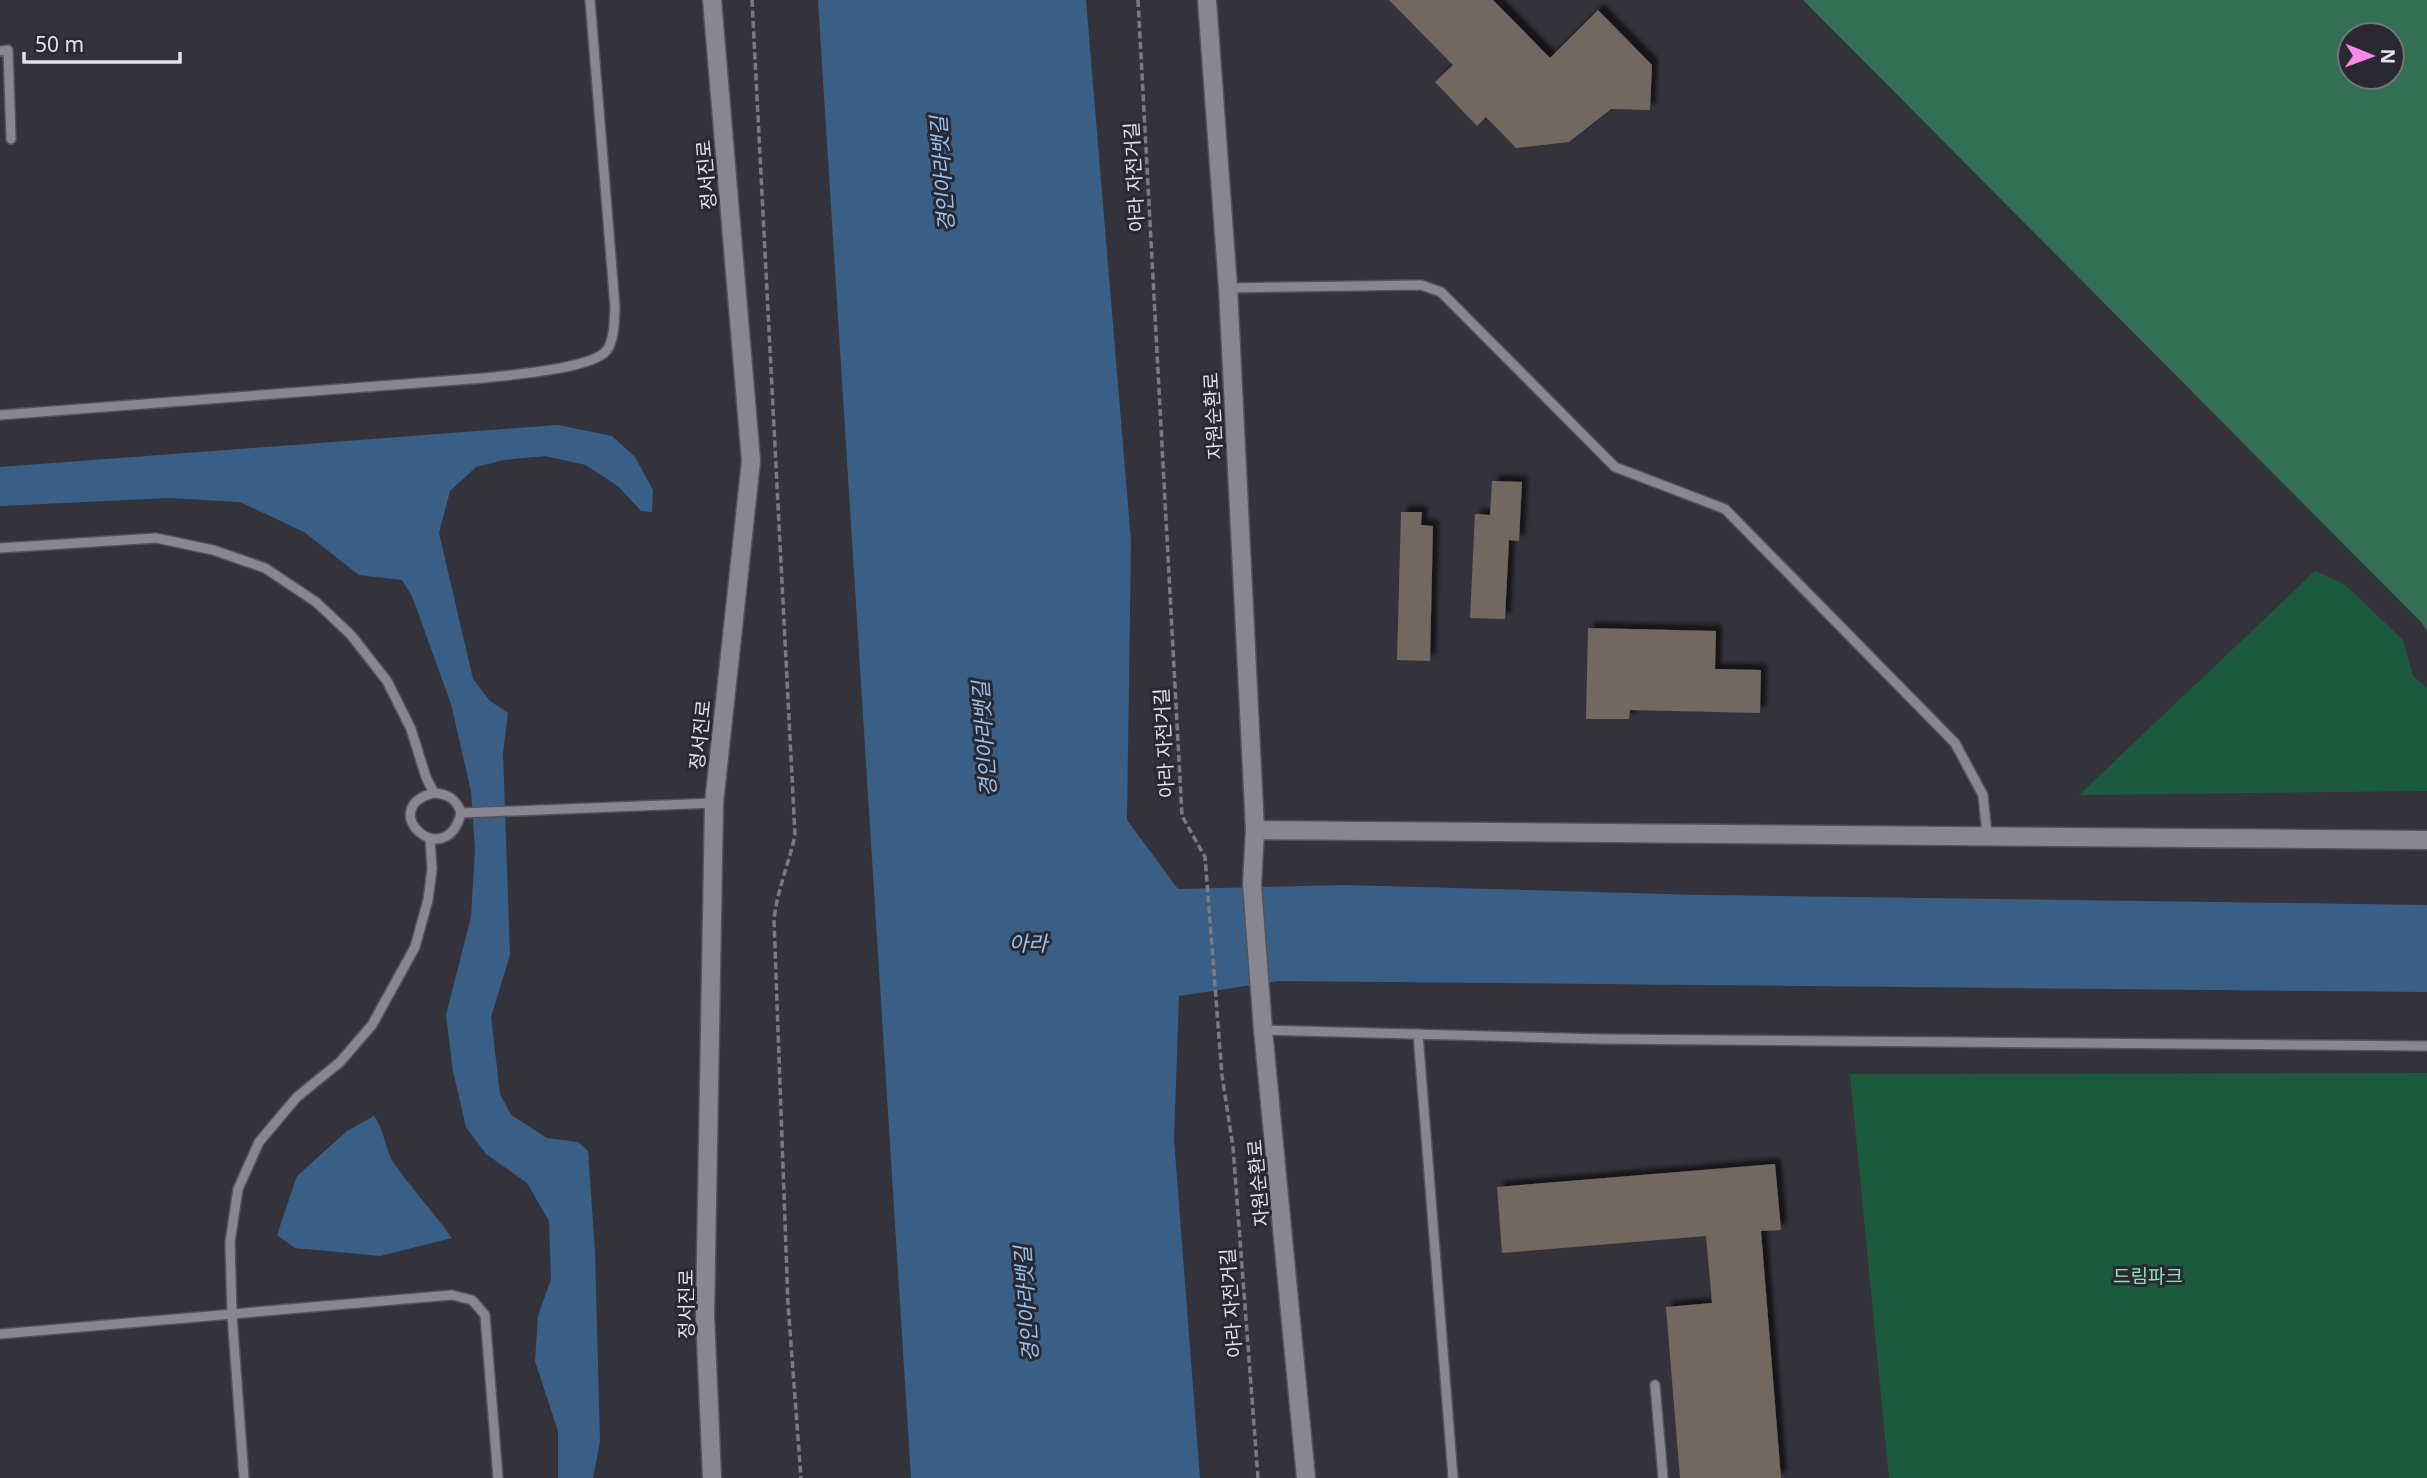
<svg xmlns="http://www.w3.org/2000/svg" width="2427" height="1478" font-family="'Noto Sans','Noto Sans KR',sans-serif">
	<defs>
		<filter id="shadow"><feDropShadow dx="6" dy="-6" stdDeviation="2" flood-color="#0009"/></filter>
	</defs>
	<rect width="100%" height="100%" fill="#34333c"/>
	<path fill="#1c5a40" d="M 2315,571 L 2344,584 L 2403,640 L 2413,676 L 2427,688 L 2427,791 L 2079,795 Z
		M 2427,1073 L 2427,1478 L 1889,1478 L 1850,1074 Z"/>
	<path fill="#326f54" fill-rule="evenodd" d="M 1803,0 L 2427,0 L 2427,631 L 2422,623 ZM 2350,35 L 2392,35 L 2392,77 L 2350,77 Z"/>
	<path fill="#3a5f87" d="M 818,0 L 1086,0 L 1131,541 L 1127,820 L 1178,889 L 1345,885 L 1702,895 L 2427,905 L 2427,992 L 1279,981 L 1179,996 L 1174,1139 L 1200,1478 L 911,1478 Z
		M 558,425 L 612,436 L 635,457 L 653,490 L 652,512 L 641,511 L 619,487 L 586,465 L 545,456 L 504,460 L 476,467 L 450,491 L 439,533 L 473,679 L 490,701 L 508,713 L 503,753 L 510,955 L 491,1017 L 500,1094 L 511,1115 L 547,1138 L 578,1142 L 588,1151 L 595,1252 L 600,1441 L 593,1478 L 558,1478 L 558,1431 L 535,1361 L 538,1316 L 551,1279 L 549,1221 L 527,1183 L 486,1154 L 466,1127 L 453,1071 L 446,1015 L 471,917 L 475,849 L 471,791 L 451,704 L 412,596 L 402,580 L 359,575 L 304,532 L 240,502 L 169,498 L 0,506 L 0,467 Z
		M 374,1116 C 385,1130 384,1149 395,1165 C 413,1190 434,1213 452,1238 L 380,1256 L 295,1248 L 277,1235 L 297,1176 L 347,1131 Z"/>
	<path fill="#726861" filter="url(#shadow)" d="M 1389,0 L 1493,0 L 1550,58 L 1598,10 L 1652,65 L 1650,110 L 1611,109 L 1569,142 L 1516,148 L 1486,117 L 1477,126 L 1435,82 L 1453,65 Z
		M 1492,481 L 1522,482 L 1519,541 L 1509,540 L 1505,619 L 1470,618 L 1475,514 L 1490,515 Z
		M 1401,512 L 1422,512 L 1421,525 L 1433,526 L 1430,661 L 1397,660 Z
		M 1588,628 L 1716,631 L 1715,669 L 1761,670 L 1760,713 L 1630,710 L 1629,719 L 1586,719 Z
		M 1775,1164 L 1781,1230 L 1761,1231 L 1781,1478 L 1680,1478 L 1666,1307 L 1712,1303 L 1706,1236 L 1502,1253 L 1497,1187 Z"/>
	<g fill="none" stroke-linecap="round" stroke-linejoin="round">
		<g stroke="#53525a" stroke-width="12">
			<path id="lane" d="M 0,51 L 8,50 L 11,139
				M 1228,288 L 1421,285 L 1441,292 L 1615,467 L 1725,509 L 1955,743 L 1983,795 L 1987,835
				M 0,415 L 484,378 C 509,375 593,369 607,350 C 615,338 614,321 615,307 L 590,0
				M 0,548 L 156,538 L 213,550 L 265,568 L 316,602 L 351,635 L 387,681 L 411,729 L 426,777 L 434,793
				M 434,793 C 448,794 457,799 461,813 C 445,875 374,808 434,793 Z
				M 461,813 L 714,803
				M 1263,1030 L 1600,1039 L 2427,1046
				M 1418,1034 L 1453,1478
				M 0,1334 L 452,1295 L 472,1300 L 485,1315 L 498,1478
				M 1655,1385 L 1663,1478
				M 244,1478 L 232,1315 L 230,1242 L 238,1189 L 259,1142 L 297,1097 L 340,1062 L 372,1025 L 415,947 L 428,900 L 432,869 L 430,839"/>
		</g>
		<g stroke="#53525a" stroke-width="21">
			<path id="street" d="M 1255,830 L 2427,840"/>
		</g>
		<g stroke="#53525a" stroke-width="21">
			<path id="secondary" d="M 1207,0 L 1228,288 L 1255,830 L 1252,884 L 1263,1030 L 1306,1478
				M 712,1478 L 705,1315 L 714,803 L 751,461 L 712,0"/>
		</g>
		<path stroke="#7b7a81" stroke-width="3.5" stroke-dasharray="7 3.5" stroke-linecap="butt" d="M 752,0 L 795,835 C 789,864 777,890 774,920 L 788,1304 L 801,1478
			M 1138,0 L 1182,816 L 1205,857 L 1222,1076 L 1233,1147 L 1258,1478"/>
		<use href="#lane" stroke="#878691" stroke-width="9"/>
		<use href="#street" stroke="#878691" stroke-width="18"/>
		<use href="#secondary" stroke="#878691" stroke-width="18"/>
	</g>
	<g text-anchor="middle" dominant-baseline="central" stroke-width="6" stroke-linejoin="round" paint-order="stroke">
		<g font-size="19" fill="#e2e1e7" stroke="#2a2932">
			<text transform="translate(706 175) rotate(-95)">정서진로</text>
			<text transform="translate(1134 177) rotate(-93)">아라 자전거길</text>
			<text transform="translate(1213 416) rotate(-93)">자원순환로</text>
			<text transform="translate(700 735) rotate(-84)">정서진로</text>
			<text transform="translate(1164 743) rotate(-93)">아라 자전거길</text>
			<text transform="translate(1258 1183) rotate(-95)">자원순환로</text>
			<text transform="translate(1231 1303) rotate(-94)">아라 자전거길</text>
			<text transform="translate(686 1304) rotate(-90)">정서진로</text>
		</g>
		<g font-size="19" fill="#87e2b7" stroke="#2a2932">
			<text x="2148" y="1276">드림파크</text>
		</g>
		<g font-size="21" font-style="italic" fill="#95c3f4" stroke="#2a2932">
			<text transform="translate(942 174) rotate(-94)">경인아라뱃길</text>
			<text transform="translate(984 739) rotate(-94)">경인아라뱃길</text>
			<text x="1028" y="943">아라</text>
			<text transform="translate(1026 1304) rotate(-94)">경인아라뱃길</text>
		</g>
	</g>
	<g transform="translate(2371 56) rotate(91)"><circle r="33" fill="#2a2932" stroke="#74737a" stroke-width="2"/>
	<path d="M0-5L12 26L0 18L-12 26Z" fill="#f888ea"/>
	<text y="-10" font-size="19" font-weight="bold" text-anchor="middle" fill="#e2e1e7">N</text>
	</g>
	<path d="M24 52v10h156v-10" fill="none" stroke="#e2e1e7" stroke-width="3.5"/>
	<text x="35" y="52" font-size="21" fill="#e2e1e7" stroke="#2a2932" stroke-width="5" paint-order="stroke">50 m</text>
</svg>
